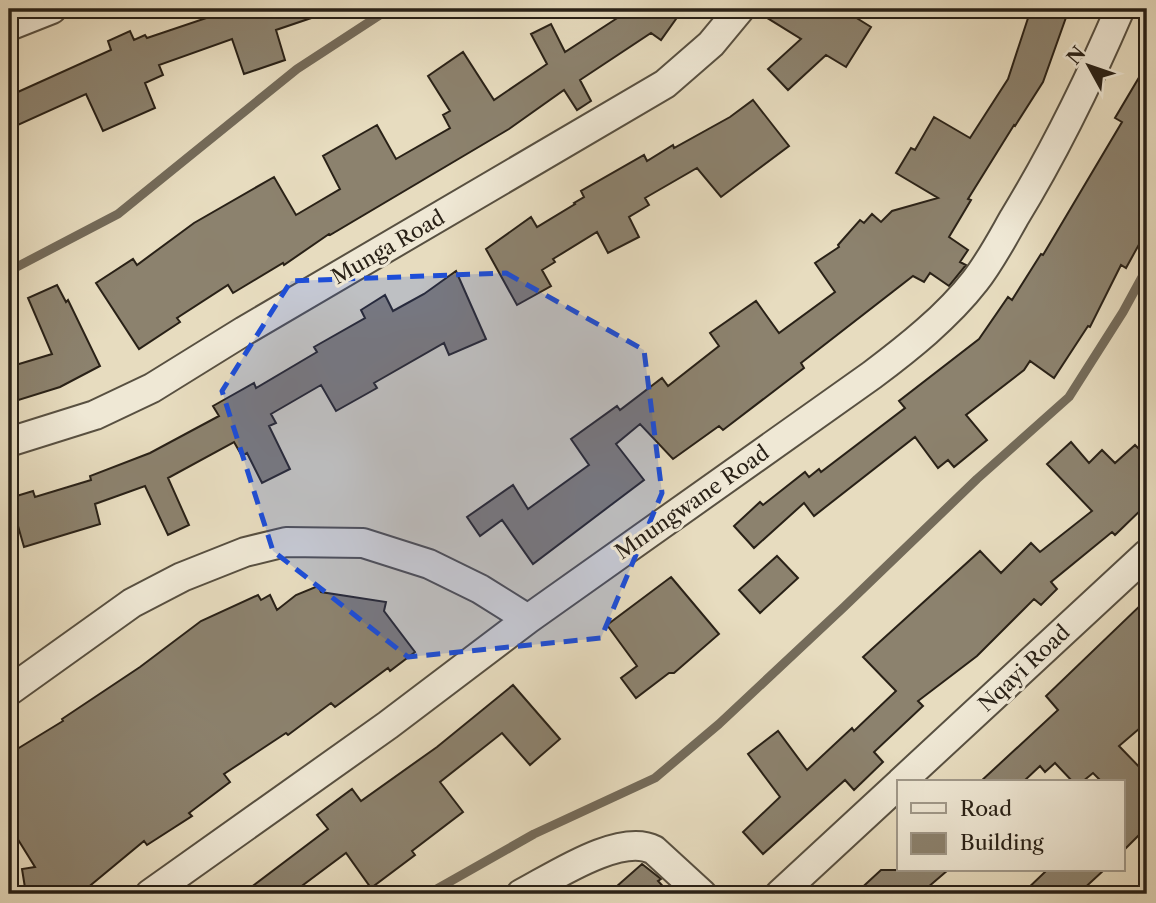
<svg xmlns="http://www.w3.org/2000/svg" width="1156" height="903" font-family="'Libre Caslon Text',serif">
	<rect width="100%" height="100%" fill="#e7dcbf"/>
	<filter id="stains"><feTurbulence type="fractalNoise" baseFrequency=".00286" numOctaves="4"/><feColorMatrix values="0 0 0 0 .2 0 0 0 0 .09 0 0 0 0 .02 0 0 0 .5 -.17"/></filter>
	<radialGradient id="worn" r=".72"><stop offset=".6" stop-color="#630" stop-opacity="0"/><stop offset="1" stop-color="#630" stop-opacity=".3"/></radialGradient>
	<g fill="none" stroke-linecap="round" stroke-linejoin="round">
		<path stroke="#746b5a" stroke-width="9" d="M 9,271 L 118,214 L 297,69 L 389,9
			M 428,894 L 534,834 L 655,778 L 719,724 L 844,607 L 977,479 L 1069,397 L 1123,312 L 1147,268"/>
	</g>
	<path fill="#8c826e" stroke="#292117" stroke-width="2" d="M 233,9 L 325,9 L 326,13 L 276,30 L 285,60 L 244,74 L 232,39 L 159,65 L 163,75 L 145,83 L 155,108 L 103,131 L 86,94 L 9,129 L 9,96 L 111,50 L 108,41 L 130,31 L 134,40 L 145,35 L 147,38 Z
		M 620,9 L 686,9 L 681,12 L 661,40 L 651,33 L 580,80 L 591,101 L 577,110 L 564,90 L 509,129 L 330,235 L 329,234 L 284,265 L 283,263 L 233,293 L 228,285 L 177,318 L 180,322 L 139,349 L 96,283 L 133,259 L 137,265 L 194,223 L 274,177 L 296,215 L 340,189 L 323,156 L 377,125 L 396,159 L 450,128 L 443,115 L 450,111 L 428,76 L 463,52 L 494,100 L 547,64 L 531,34 L 551,24 L 565,52 L 625,13 Z
		M 756,9 L 842,9 L 871,27 L 846,67 L 826,55 L 788,90 L 768,69 L 801,39 L 756,11 Z
		M 1031,9 L 1069,9 L 1043,82 L 1015,126 L 1014,125 L 968,199 L 971,200 L 949,237 L 968,250 L 960,262 L 966,265 L 949,286 L 930,273 L 924,282 L 913,276 L 801,363 L 804,368 L 723,430 L 719,426 L 673,459 L 640,424 L 616,444 L 644,480 L 533,564 L 502,520 L 480,536 L 467,517 L 513,485 L 528,509 L 589,465 L 571,439 L 617,406 L 620,410 L 662,378 L 668,386 L 719,346 L 710,333 L 756,301 L 779,333 L 835,292 L 815,263 L 839,247 L 838,245 L 860,220 L 864,223 L 872,214 L 881,222 L 892,211 L 938,198 L 896,173 L 911,148 L 915,150 L 934,117 L 970,138 L 1008,79 Z
		M 1147,64 L 1147,230 L 1126,268 L 1121,265 L 1090,327 L 1088,326 L 1054,378 L 1030,361 L 1024,370 L 966,415 L 987,440 L 954,467 L 948,460 L 938,468 L 915,437 L 814,516 L 804,503 L 754,548 L 734,526 L 760,502 L 763,505 L 805,472 L 809,477 L 819,469 L 821,472 L 905,408 L 899,401 L 979,339 L 1008,297 L 1012,300 L 1041,254 L 1043,255 L 1122,122 L 1115,118 Z
		M 753,100 L 789,146 L 721,197 L 697,168 L 645,198 L 649,205 L 629,217 L 639,237 L 608,253 L 597,232 L 553,259 L 555,262 L 542,270 L 551,286 L 517,305 L 486,249 L 531,217 L 537,227 L 575,204 L 574,203 L 584,197 L 581,191 L 644,155 L 647,161 L 673,145 L 674,148 L 730,117 Z
		M 456,271 L 486,339 L 449,355 L 444,343 L 374,383 L 377,388 L 336,411 L 321,385 L 271,414 L 276,423 L 269,426 L 290,469 L 262,483 L 247,453 L 242,456 L 234,442 L 168,478 L 189,525 L 168,535 L 145,486 L 95,504 L 100,524 L 24,547 L 10,498 L 33,491 L 35,497 L 91,480 L 90,476 L 150,453 L 219,416 L 213,406 L 254,383 L 256,388 L 317,352 L 314,347 L 365,318 L 361,310 L 385,295 L 393,311 L 424,294 Z
		M 57,285 L 66,302 L 68,300 L 100,366 L 60,387 L 9,403 L 9,367 L 52,354 L 28,298 Z
		M 1071,442 L 1089,463 L 1102,450 L 1115,463 L 1135,445 L 1147,457 L 1147,504 L 1115,535 L 1112,532 L 1051,582 L 1057,589 L 1041,605 L 1034,599 L 977,656 L 918,701 L 923,706 L 874,752 L 883,762 L 854,790 L 845,780 L 763,854 L 743,832 L 780,797 L 748,754 L 778,731 L 807,770 L 852,728 L 854,731 L 896,691 L 863,657 L 980,551 L 1001,573 L 1031,543 L 1040,552 L 1092,511 L 1047,464 Z
		M 777,556 L 798,578 L 760,613 L 739,590 Z
		M 671,577 L 719,634 L 674,673 L 669,673 L 636,698 L 621,678 L 637,666 L 607,625 Z
		M 318,586 L 321,592 L 386,602 L 384,611 L 415,652 L 390,671 L 388,668 L 335,707 L 331,703 L 288,735 L 286,733 L 224,774 L 230,782 L 189,813 L 192,816 L 147,845 L 144,841 L 80,894 L 26,894 L 22,869 L 35,867 L 9,825 L 9,754 L 63,721 L 62,719 L 140,667 L 201,621 L 258,595 L 261,600 L 270,595 L 277,610 L 296,595 Z
		M 1147,599 L 1147,722 L 1119,746 L 1147,775 L 1147,827 L 1123,851 L 1123,782 L 1102,782 L 1093,773 L 1082,782 L 1073,782 L 1055,763 L 1045,772 L 1040,766 L 1023,782 L 980,782 L 1058,710 L 1046,696 Z
		M 513,685 L 560,739 L 530,765 L 502,733 L 440,782 L 463,812 L 412,851 L 415,855 L 371,888 L 346,853 L 291,894 L 242,894 L 328,829 L 317,815 L 352,789 L 361,801 L 437,747 Z
		M 642,864 L 661,879 L 658,881 L 670,894 L 608,894 Z
		M 881,870 L 948,870 L 920,894 L 855,894 Z
		M 1047,870 L 1104,870 L 1078,894 L 1022,894 Z"/>
	<g fill="none" stroke-linecap="round" stroke-linejoin="round">
		<g stroke="#585041" stroke-width="32">
			<path id="minor" d="M 9,26 L 52,9
				M 9,442 L 95,415 L 152,388 L 244,331 L 665,84 L 711,44 L 740,9
				M 9,691 L 132,603 L 182,577 L 245,552 L 286,542 L 363,543 L 429,564 L 480,589 L 528,619
				M 901,782 L 1147,554
				M 150,894 L 388,725 L 528,619 L 872,375 C 908,348 947,317 975,281 C 990,262 1002,239 1014,218 C 1055,151 1089,81 1120,9
				M 521,894 C 552,878 620,832 654,850 L 702,894
				M 780,894 L 899,784"/>
		</g>
		<use href="#minor" stroke="#efe8d5" stroke-width="28"/>
	</g>
	<path fill="#1d4ed8" fill-opacity="0.2" stroke="#1d4ed8" stroke-width="5" stroke-dasharray="14 9" stroke-linejoin="round" d="M 506,273 L 644,350 L 662,493 L 601,638 L 408,657 L 273,551 L 222,391 L 291,281 Z"/>
	<g text-anchor="middle" dominant-baseline="central" stroke-width="6" stroke-linejoin="round" paint-order="stroke">
		<g font-size="21" fill="#292117" stroke="#efe8d5">
			<text transform="translate(388 247) rotate(-30)">Munga Road</text>
			<text transform="translate(692 502) rotate(-35)">Mnungwane Road</text>
			<text transform="translate(1024 668) rotate(-43)">Nqayi Road</text>
		</g>
	</g>
	<rect width="1156" height="903" fill="none" stroke="#e7dcbf" stroke-width="35"/>
	<rect x="10" y="10" width="1135" height="882" fill="none" stroke="#292117" stroke-width="3.5"/>
	<rect x="18" y="18" width="1121" height="868" fill="none" stroke="#292117" stroke-width="2"/>
	<rect x="897" y="780" width="228" height="91" fill="#efe8d5" stroke="#a09889" stroke-width="2"/>
	<rect x="911" y="803" width="35" height="10" fill="#efe8d5" stroke="#a09889" stroke-width="2"/>
	<text x="960" y="816" font-size="21" fill="#292117">Road</text>
	<rect x="911" y="833" width="35" height="21" fill="#8c826e" stroke="#a09889" stroke-width="2"/>
	<text x="960" y="850" font-size="21" fill="#292117">Building</text>
	<g transform="translate(1089 66) rotate(310)" stroke="#efe8d5" stroke-width="5" paint-order="stroke">
	<path d="M0-5L12 26L0 18L-12 26Z" fill="#292117"/>
	<text y="-10" font-size="19" font-weight="bold" text-anchor="middle" fill="#292117">N</text>
	</g>
	<rect width="100%" height="100%" filter="url(#stains)"/>
	<rect width="100%" height="100%" fill="url(#worn)"/>
</svg>
